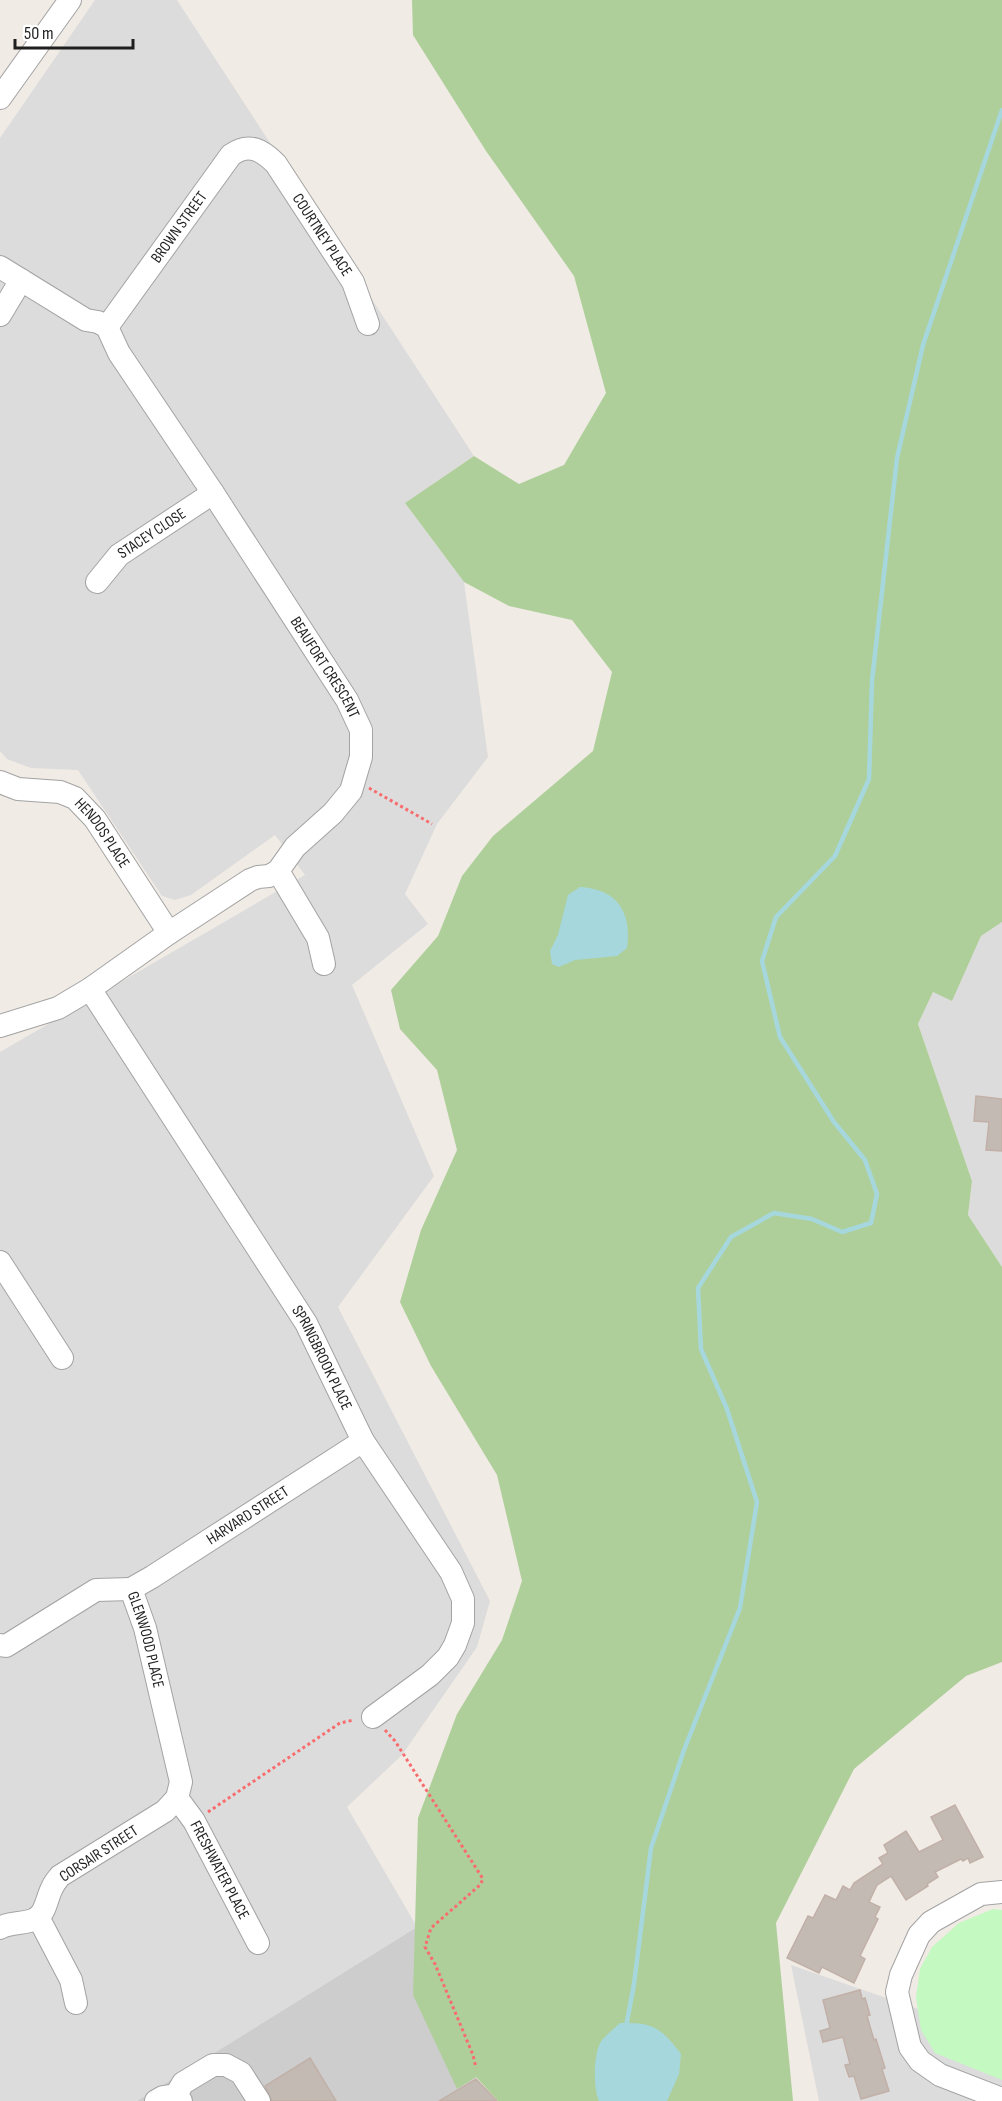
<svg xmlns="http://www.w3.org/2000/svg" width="1002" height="2101" font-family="'Sofia Sans Condensed',sans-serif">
	<rect width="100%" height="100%" fill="#f0ebe5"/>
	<path fill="#dddcdc" d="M 95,0 L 177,0 L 474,456 L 405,503 L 464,582 L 488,757 L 437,824 L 405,894 L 428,924 L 352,985 L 434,1176 L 338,1307 L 490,1601 L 477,1647 L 402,1755 L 347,1807 L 417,1927 L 137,2101 L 0,2101 L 0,1052 L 305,875 L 275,835 L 191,895 L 175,900 L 162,896 L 78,770 L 31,768 L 7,759 L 0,751 L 0,138 Z
		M 1002,922 L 1002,1267 L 968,1215 L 972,1181 L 918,1024 L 933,992 L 952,1000 L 981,936 Z
		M 791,1965 L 1002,2038 L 1002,2101 L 819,2101 Z"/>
	<path fill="#cdcdcd" d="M 417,1927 L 476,2078 L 438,2101 L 137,2101 Z"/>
	<path fill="#afcf9a" d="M 412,0 L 1002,0 L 1002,922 L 981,936 L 952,1001 L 933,992 L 918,1024 L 972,1181 L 968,1215 L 1002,1267 L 1002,1662 L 966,1676 L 854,1769 L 776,1923 L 793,2101 L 498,2101 L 476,2077 L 457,2089 L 413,1995 L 418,1818 L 457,1714 L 502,1640 L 522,1581 L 497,1475 L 431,1366 L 400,1302 L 421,1230 L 457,1150 L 437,1070 L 400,1029 L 391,990 L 438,936 L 462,876 L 493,836 L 593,751 L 612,672 L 572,620 L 509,606 L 464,582 L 405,503 L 474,456 L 519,484 L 564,465 L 606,393 L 574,276 L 486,151 L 413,35 Z"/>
	<path fill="#c4f9c2" d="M 993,1909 L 1002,1910 L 1002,2080 L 935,2053 L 921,2030 L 916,1997 L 920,1969 L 932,1947 L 959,1923 Z"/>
	<path fill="#a6d7dd" d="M 580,887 C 617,889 632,912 627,948 L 617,956 L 575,960 L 559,967 L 552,964 L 550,951 L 558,935 L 568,895 Z
		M 620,2023 C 654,2022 661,2028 681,2054 L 679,2074 L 667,2101 L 599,2101 C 593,2088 593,2052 602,2040 C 607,2034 614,2029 620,2023 Z"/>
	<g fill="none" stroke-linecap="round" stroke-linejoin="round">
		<path stroke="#a6d7dd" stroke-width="4.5" d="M 626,2027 L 634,1984 L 651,1848 L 684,1750 L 740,1608 L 757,1502 L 727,1409 L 701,1349 L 698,1288 L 731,1237 L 774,1213 L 812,1219 L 842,1232 L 871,1223 L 877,1194 L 865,1160 L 834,1122 L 780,1037 L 762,961 L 776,917 L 835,856 L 869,779 L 872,681 L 897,458 L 923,345 L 1002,110"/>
	</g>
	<path fill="#c4bab4" stroke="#c1b0a7" stroke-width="1.5" d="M 976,1096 L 1002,1099 L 1002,1151 L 986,1150 L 989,1122 L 974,1121 Z
		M 955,1805 L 983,1857 L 970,1863 L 968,1858 L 963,1861 L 961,1859 L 935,1872 L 938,1877 L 927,1884 L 928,1886 L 906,1900 L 891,1876 L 877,1885 L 869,1902 L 880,1907 L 875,1917 L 878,1919 L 860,1956 L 865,1959 L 854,1983 L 822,1967 L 819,1973 L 787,1958 L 808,1916 L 813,1918 L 825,1895 L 836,1900 L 843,1886 L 850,1890 L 854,1883 L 883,1864 L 879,1858 L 888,1853 L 884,1845 L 906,1831 L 919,1852 L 943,1840 L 931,1817 Z
		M 860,1990 L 862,1999 L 865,1998 L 870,2015 L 867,2016 L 874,2040 L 876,2039 L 885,2068 L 882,2069 L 889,2091 L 861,2099 L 854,2076 L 849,2077 L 845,2065 L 850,2064 L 843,2037 L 823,2042 L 820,2031 L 830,2028 L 823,2000 Z
		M 310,2058 L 336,2101 L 272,2101 L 265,2086 Z
		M 476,2079 L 497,2101 L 439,2101 Z"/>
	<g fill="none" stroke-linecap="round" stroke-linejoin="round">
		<g stroke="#a3a3a3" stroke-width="24">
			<g id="minor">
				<path d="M 0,98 L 70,0"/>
				<path id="s1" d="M 0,267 L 86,320 L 98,322 L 107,327 L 119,353 L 213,493 L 347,700 L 361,730 L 361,757 L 351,791 L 333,813 L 295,847 L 278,871 L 269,876 L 258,877 L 250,880 L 169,933 L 90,989 L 58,1008 L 0,1026"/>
				<path d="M 0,315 L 21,280"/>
				<path id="s2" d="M 107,327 L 231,155 C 249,142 262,150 276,164 L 353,282 L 368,324"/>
				<path id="s3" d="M 97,582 L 119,555 L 213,493"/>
				<path id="s4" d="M 0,782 L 18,789 L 60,792 L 75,798 L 95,819 L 169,933"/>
				<path d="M 278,871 L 318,938 L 324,964"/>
				<path id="s5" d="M 90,989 L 306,1323 L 363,1441 L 451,1572 L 463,1599 L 463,1623 L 455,1645 L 448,1657 L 430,1675 L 373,1717"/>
				<path d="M 0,1262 L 62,1358"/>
				<path id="s6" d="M 131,1589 L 152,1577 L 363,1441"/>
				<path id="s7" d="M 0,1645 L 6,1646 L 96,1590 L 131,1589 L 145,1628 L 181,1782 L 177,1798 L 165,1811 L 60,1876 C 57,1880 54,1883 52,1888 C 47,1897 46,1912 37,1918 C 26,1925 11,1921 0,1928"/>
				<path id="s8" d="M 177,1798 L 194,1821 L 258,1943"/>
				<path d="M 1002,1892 L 981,1894 L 931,1922 L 919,1935 L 901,1975 L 897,1992 L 910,2047 L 920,2061 L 940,2075 L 1002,2099"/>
				<path d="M 38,1917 L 71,1980 L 76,2003"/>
				<path d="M 176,2095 L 183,2083 L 213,2065 L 226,2065 L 241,2073 L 259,2101"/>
				<path d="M 156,2101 L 163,2097 L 176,2095 L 181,2101"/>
			</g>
		</g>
		<path stroke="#f96c6d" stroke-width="3" stroke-dasharray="3 3" stroke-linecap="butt" d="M 369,788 L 432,824
			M 385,1730 L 395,1741 L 483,1879 L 480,1885 L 431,1928 L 425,1947 L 435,1964 L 473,2055 L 476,2068
			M 208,1812 L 340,1723 L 354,1720"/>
		<use href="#minor" stroke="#fff" stroke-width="22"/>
	</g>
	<g text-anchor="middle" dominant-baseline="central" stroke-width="6" stroke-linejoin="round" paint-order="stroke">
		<g font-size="16" fill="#1f1f1f" stroke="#fff">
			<text stroke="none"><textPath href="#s2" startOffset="123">BROWN STREET</textPath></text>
			<text stroke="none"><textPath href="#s2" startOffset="348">COURTNEY PLACE</textPath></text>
			<text stroke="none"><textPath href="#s3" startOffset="74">STACEY CLOSE</textPath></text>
			<text stroke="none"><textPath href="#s1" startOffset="528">BEAUFORT CRESCENT</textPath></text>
			<text stroke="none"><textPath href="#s4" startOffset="122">HENDOS PLACE</textPath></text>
			<text stroke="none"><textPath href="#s5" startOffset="436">SPRINGBROOK PLACE</textPath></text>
			<text stroke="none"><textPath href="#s6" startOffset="138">HARVARD STREET</textPath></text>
			<text stroke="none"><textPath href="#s7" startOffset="200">GLENWOOD PLACE</textPath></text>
			<text transform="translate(99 1854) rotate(-33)">CORSAIR STREET</text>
			<text stroke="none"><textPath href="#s8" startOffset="84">FRESHWATER PLACE</textPath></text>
		</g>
	</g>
	<path d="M15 39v9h118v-9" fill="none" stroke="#1f1f1f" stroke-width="3"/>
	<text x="24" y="39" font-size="18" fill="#1f1f1f" stroke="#ffffff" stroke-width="4.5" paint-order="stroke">50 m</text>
</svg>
